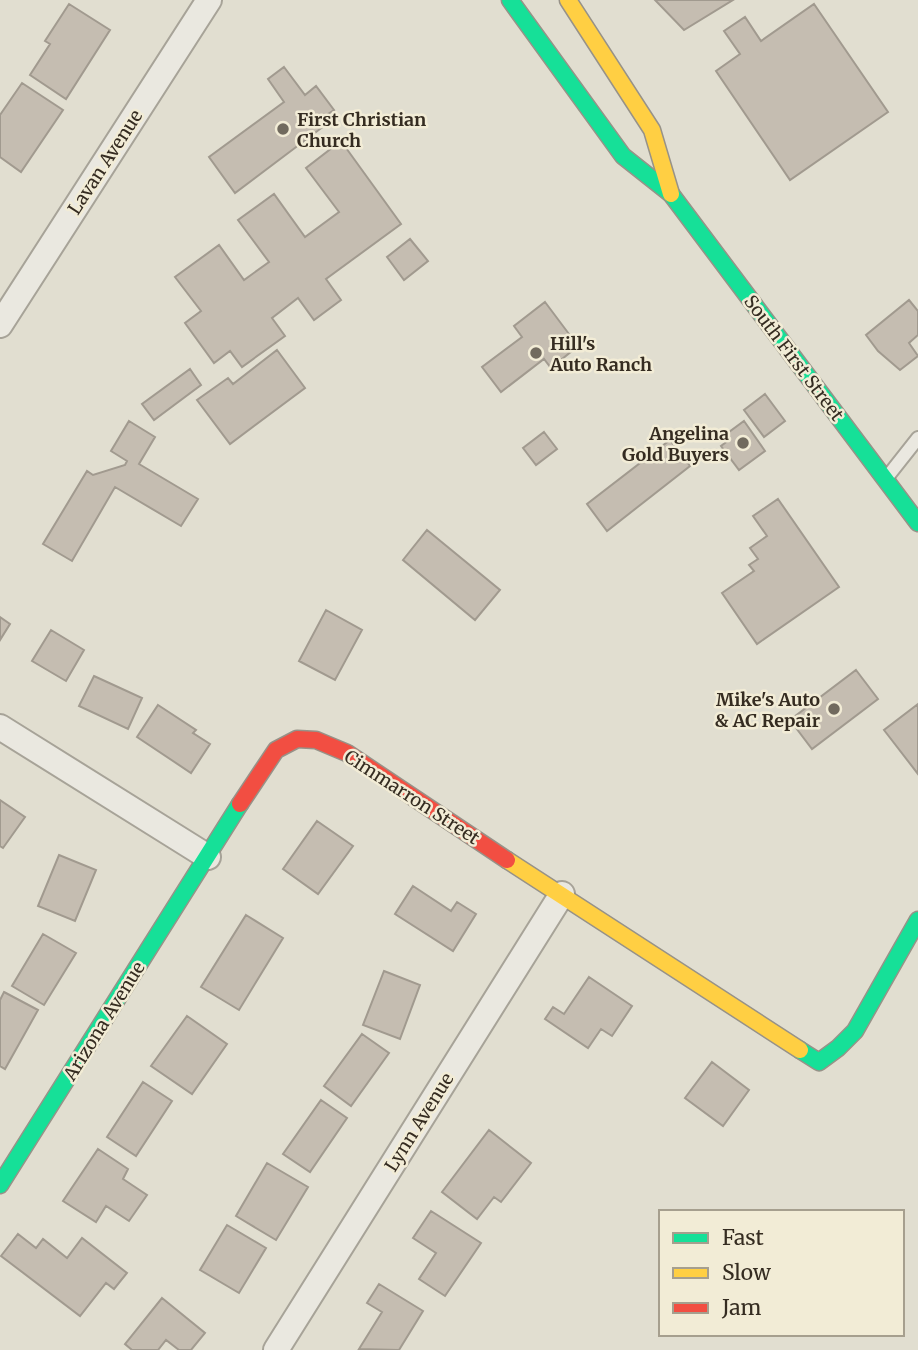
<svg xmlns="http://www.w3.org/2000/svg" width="918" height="1350" font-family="Merriweather,serif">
	<rect width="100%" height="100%" fill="#e1ded0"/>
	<path fill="#c5bdb1" stroke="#a19a8f" stroke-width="2" d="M 655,0 L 733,0 L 684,30 Z
		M 69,4 L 110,30 L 66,99 L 30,75 L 50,44 L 45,41 Z
		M 814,4 L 888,112 L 790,180 L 716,71 L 740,54 L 724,31 L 745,17 L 761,41 Z
		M 284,67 L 305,95 L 316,86 L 334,110 L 325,116 L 328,123 L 235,193 L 209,157 L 284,102 L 268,79 Z
		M 22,83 L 63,110 L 21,172 L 0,157 L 0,115 Z
		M 341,141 L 401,224 L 326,279 L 341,300 L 314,320 L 298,298 L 272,318 L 285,336 L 242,367 L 230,351 L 214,363 L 185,323 L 201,311 L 175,277 L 219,245 L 244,280 L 269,262 L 238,220 L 274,194 L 305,237 L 339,212 L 306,168 Z
		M 410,239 L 428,261 L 404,280 L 387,257 Z
		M 909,300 L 918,311 L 918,335 L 909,343 L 918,356 L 900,370 L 878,351 L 866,335 Z
		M 545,302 L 578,346 L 551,368 L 544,359 L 501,392 L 482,367 L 522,337 L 514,326 Z
		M 277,350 L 305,388 L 230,444 L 197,400 L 228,378 L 233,384 Z
		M 190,369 L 201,385 L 154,420 L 142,404 Z
		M 765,394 L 785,421 L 764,437 L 744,410 Z
		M 129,421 L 155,437 L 139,464 L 198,499 L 181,526 L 115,487 L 72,561 L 43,544 L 87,471 L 93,475 L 125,465 L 127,461 L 111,451 Z
		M 744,421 L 765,451 L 739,470 L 721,446 L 729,440 L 725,435 Z
		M 544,432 L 557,449 L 536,465 L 523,448 Z
		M 670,440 L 690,466 L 607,531 L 587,504 Z
		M 778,499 L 839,587 L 757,644 L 722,593 L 754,571 L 749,565 L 758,559 L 750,548 L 767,536 L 753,516 Z
		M 427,530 L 500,590 L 475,620 L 403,560 Z
		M 326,610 L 362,630 L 335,680 L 299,661 Z
		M 0,617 L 10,624 L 0,640 Z
		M 51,630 L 84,650 L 66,681 L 32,661 Z
		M 856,670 L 878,699 L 812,749 L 790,720 Z
		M 94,676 L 142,698 L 128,729 L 79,706 Z
		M 918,704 L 918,774 L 884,730 Z
		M 158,705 L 196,730 L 193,733 L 210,744 L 191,773 L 137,737 Z
		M 0,800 L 25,817 L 3,848 L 0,846 Z
		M 317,821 L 353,846 L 318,894 L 283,869 Z
		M 59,855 L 96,870 L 75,921 L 38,906 Z
		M 413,886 L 451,911 L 457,902 L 476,914 L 453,951 L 395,914 Z
		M 246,915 L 283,938 L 239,1010 L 201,987 Z
		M 43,934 L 76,953 L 44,1005 L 12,986 Z
		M 384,971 L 420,985 L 400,1039 L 363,1025 Z
		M 589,977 L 632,1006 L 612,1036 L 601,1029 L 588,1048 L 545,1019 L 553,1007 L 564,1014 Z
		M 4,992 L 38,1010 L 5,1069 L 0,1066 L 0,1000 Z
		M 187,1016 L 227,1044 L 192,1094 L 151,1066 Z
		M 362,1034 L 389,1053 L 351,1106 L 324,1086 Z
		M 712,1062 L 749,1090 L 723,1126 L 685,1098 Z
		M 143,1082 L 172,1101 L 136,1156 L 107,1137 Z
		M 321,1100 L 347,1118 L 310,1172 L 283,1154 Z
		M 489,1130 L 531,1163 L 501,1202 L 494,1197 L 477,1219 L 442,1192 Z
		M 98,1149 L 128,1169 L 123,1179 L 147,1195 L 129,1221 L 106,1206 L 96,1222 L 63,1201 Z
		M 267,1163 L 308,1187 L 276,1240 L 236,1216 Z
		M 431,1211 L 481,1243 L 445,1296 L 419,1279 L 436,1253 L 413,1238 Z
		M 227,1225 L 266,1248 L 239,1293 L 200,1270 Z
		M 18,1234 L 36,1248 L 43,1239 L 67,1258 L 82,1238 L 127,1273 L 114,1289 L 106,1283 L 80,1316 L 1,1256 Z
		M 379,1284 L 423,1311 L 399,1350 L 359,1349 L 382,1312 L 367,1303 Z
		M 162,1298 L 205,1333 L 191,1350 L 179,1350 L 166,1340 L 158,1350 L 132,1350 L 125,1344 Z"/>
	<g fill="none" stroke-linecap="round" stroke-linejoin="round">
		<g stroke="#a7a398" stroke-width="16">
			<path id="lane" d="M 888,476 L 918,438"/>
		</g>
		<g stroke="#a7a398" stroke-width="28">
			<path id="street" d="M 0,325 L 209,0
				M 0,727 L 208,857
				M 276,1350 L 562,894"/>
		</g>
		<g stroke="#979288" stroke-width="19">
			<path id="fast" d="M 510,0 L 623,156 L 671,194 L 918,523
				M 800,1050 L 819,1062 L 838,1048 L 855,1031 L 918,920
				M 0,1185 L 240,804"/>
		</g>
		<g stroke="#979288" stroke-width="19">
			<path id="slow" d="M 568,0 L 652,130 L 671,194
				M 507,860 L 800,1050"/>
		</g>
		<g stroke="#979288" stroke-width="19">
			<path id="jam" d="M 240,804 L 276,750 L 297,739 L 316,740 L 347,753 L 507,860"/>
		</g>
		<use href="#lane" stroke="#eae8e0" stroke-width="12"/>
		<use href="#street" stroke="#eae8e0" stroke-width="24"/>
		<use href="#fast" stroke="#16e098" stroke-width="16"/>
		<use href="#slow" stroke="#ffcf43" stroke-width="16"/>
		<use href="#jam" stroke="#f24e42" stroke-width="16"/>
	</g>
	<g fill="#716a5e" stroke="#f2ecd6" stroke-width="2.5">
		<circle cx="283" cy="129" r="7"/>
		<circle cx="536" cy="353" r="7"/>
		<circle cx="743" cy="443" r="7"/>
		<circle cx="834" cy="709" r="7"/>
	</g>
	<g text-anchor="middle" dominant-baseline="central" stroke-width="5" stroke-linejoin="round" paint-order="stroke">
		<g font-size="18" font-weight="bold" fill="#352c21" stroke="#f2ecd6" text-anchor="start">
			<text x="297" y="119">First Christian<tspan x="297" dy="21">Church</tspan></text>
			<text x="550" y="343">Hill's<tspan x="550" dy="21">Auto Ranch</tspan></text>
			<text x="729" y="433" text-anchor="end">Angelina<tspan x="729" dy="21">Gold Buyers</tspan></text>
			<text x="820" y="699" text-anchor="end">Mike's Auto<tspan x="820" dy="21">&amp; AC Repair</tspan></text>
		</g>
		<g font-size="18" fill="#352c21" stroke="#f2ecd6">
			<text transform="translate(105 162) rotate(-57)">Lavan Avenue</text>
			<text transform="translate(794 358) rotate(53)">South First Street</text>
			<text transform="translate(412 797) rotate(33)">Cimmarron Street</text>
			<text transform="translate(104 1021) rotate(-58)">Arizona Avenue</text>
			<text transform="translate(419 1122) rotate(-58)">Lynn Avenue</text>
		</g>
	</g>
	<rect x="659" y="1210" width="245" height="126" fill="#f2ecd6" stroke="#a69f8e" stroke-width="2"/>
	<rect x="673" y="1233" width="35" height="10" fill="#16e098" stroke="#a69f8e" stroke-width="2"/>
	<text x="722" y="1245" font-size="21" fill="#352c21">Fast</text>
	<rect x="673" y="1268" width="35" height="10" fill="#ffcf43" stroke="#a69f8e" stroke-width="2"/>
	<text x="722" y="1280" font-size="21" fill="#352c21">Slow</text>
	<rect x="673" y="1303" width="35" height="10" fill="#f24e42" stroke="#a69f8e" stroke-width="2"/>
	<text x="722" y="1315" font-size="21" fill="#352c21">Jam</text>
</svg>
